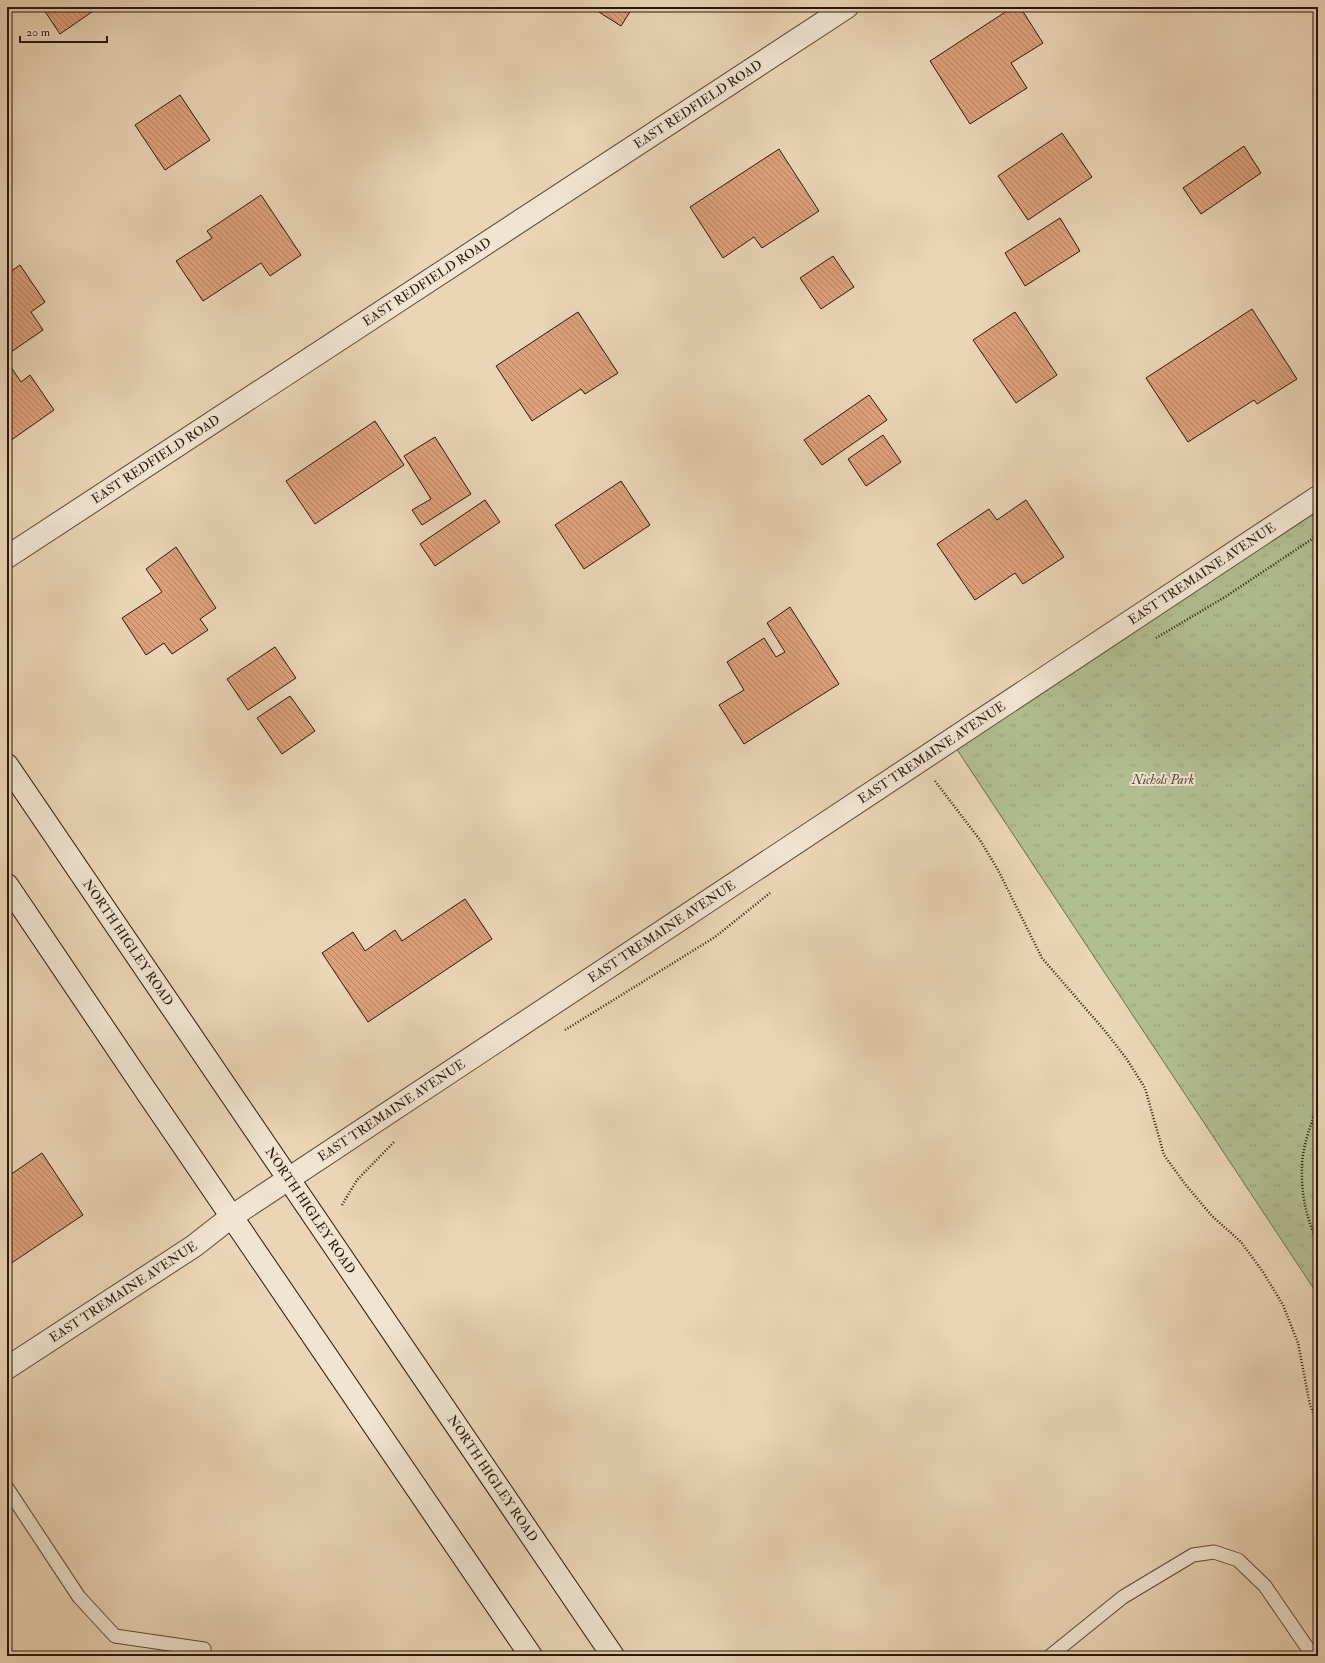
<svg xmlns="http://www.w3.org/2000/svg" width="1325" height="1663" font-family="'IM FELL Double Pica',serif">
	<defs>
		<pattern id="park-tufts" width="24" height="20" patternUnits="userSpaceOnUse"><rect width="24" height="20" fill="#b1be92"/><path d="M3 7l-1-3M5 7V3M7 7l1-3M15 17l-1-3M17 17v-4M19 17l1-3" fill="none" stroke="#98a37d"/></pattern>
		<pattern id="building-back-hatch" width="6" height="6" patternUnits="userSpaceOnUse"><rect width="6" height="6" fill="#dda17c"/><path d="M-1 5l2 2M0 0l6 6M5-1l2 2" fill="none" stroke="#b38264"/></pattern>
	</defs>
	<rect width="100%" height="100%" fill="#ead5b6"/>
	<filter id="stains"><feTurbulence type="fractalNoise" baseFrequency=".005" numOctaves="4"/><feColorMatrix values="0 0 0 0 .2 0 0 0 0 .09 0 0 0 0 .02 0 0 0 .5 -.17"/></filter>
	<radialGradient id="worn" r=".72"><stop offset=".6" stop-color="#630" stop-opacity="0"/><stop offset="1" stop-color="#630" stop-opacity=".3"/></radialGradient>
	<path fill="url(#park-tufts)" stroke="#6e6a4e" d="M 1318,500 L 1318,1295 L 946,733 Z"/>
	<path fill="url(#building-back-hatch)" stroke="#2c160b" d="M 42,7 L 99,7 L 60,34 Z
		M 591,7 L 633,7 L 621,26 Z
		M 1013,7 L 1020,7 L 1043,43 L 1011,63 L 1027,88 L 970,124 L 930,61 Z
		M 180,95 L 210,140 L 165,170 L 135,125 Z
		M 1062,133 L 1092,177 L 1028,220 L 998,176 Z
		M 1244,146 L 1261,173 L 1201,214 L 1183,188 Z
		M 779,149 L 819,211 L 762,248 L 754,237 L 723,258 L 690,207 Z
		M 261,195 L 301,255 L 270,276 L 261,263 L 203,301 L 176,261 L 212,238 L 207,231 Z
		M 1060,218 L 1080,251 L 1025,286 L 1005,253 Z
		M 833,256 L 854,287 L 821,309 L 800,278 Z
		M 20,265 L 45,302 L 31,312 L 43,330 L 11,352 L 7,345 L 7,274 Z
		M 1252,309 L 1297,379 L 1257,404 L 1254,400 L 1188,442 L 1146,378 Z
		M 578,312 L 618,373 L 585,394 L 581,389 L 532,421 L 496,366 Z
		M 1015,312 L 1057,375 L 1016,403 L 973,340 Z
		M 11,367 L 21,382 L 30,375 L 54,410 L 7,443 L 7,370 Z
		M 869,395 L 887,420 L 822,465 L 804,440 Z
		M 375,421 L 404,465 L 315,524 L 286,481 Z
		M 883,435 L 901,462 L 866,486 L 848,459 Z
		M 435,437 L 471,494 L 422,525 L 412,510 L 431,499 L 404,456 Z
		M 621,481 L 650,525 L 584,569 L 555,525 Z
		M 485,500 L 500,522 L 435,566 L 420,544 Z
		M 1026,500 L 1064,557 L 1023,584 L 1015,573 L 975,600 L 937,544 L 989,509 L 997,520 Z
		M 176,547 L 216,608 L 200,619 L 208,630 L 172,654 L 164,643 L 146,655 L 122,618 L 162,592 L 146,569 Z
		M 790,607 L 839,684 L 744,744 L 719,705 L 744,690 L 727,662 L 764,638 L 776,657 L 785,652 L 767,623 Z
		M 275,647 L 296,678 L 248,710 L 227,679 Z
		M 290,696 L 315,731 L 282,754 L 257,718 Z
		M 465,899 L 492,939 L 368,1022 L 322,953 L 353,932 L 365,951 L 395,930 L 402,941 Z
		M 42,1153 L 83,1215 L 7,1266 L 7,1177 Z"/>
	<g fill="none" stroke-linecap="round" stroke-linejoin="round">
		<g stroke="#5c4636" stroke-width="15">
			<path id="lane" d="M 7,1488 L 79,1597 L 115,1636 L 204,1649
				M 1050,1656 L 1123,1597 L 1193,1555 L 1214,1552 L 1238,1560 L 1265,1586 L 1313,1656"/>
		</g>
		<g stroke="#5c4636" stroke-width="24">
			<g id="street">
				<path id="s1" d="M 7,557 L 847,7"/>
				<path id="s2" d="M 7,1368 L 194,1246 L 231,1217 L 1318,497"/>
			</g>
		</g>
		<g stroke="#2c160b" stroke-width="24">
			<g id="secondary">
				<path id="s3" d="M 7,765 L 613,1656"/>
				<path d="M 7,885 L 144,1088 L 531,1656"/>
			</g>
		</g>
		<path stroke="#2c160b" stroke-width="2.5" stroke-dasharray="1 2" stroke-linecap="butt" d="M 1156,638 L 1225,597 L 1318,535
			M 935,781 L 980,840 L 998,870 L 1042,958 L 1105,1031 L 1126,1058 L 1145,1088 L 1164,1155 L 1185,1184 L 1212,1216 L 1241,1242 L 1263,1272 L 1283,1305 L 1298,1343 L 1310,1405 L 1318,1425
			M 565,1030 L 715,937 L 770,893
			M 1318,1103 C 1312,1122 1302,1147 1302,1167 C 1301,1193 1306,1219 1318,1242
			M 342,1205 L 357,1180 L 394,1142"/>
		<use href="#lane" stroke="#f1e4d0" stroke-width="13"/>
		<use href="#street" stroke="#f1e4d0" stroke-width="22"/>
		<use href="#secondary" stroke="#f1e4d0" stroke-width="22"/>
	</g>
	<g text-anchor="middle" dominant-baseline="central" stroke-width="4" stroke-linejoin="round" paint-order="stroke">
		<g font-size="13" fill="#2c160b" stroke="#f1e4d0">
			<text stroke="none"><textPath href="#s1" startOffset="826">EAST REDFIELD ROAD</textPath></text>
			<text stroke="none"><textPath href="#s1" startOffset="502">EAST REDFIELD ROAD</textPath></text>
			<text stroke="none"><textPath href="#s1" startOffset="178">EAST REDFIELD ROAD</textPath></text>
			<text stroke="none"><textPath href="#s2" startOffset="1435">EAST TREMAINE AVENUE</textPath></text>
			<text stroke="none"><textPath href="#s2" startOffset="1111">EAST TREMAINE AVENUE</textPath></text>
			<text stroke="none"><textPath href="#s2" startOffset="787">EAST TREMAINE AVENUE</textPath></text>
			<text stroke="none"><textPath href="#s3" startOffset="215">NORTH HIGLEY ROAD</textPath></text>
			<text stroke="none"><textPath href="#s2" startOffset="463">EAST TREMAINE AVENUE</textPath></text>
			<text stroke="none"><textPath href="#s3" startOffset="539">NORTH HIGLEY ROAD</textPath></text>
			<text stroke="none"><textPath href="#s2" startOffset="139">EAST TREMAINE AVENUE</textPath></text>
			<text stroke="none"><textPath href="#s3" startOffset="863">NORTH HIGLEY ROAD</textPath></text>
		</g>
		<g font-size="13" font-style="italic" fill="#544834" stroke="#f1e4d0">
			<text x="1163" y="780">Nichols Park</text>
		</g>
	</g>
	<rect width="1325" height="1663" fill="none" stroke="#ead5b6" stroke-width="24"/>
	<rect x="8" y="8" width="1309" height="1647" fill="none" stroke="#2c160b" stroke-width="2"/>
	<rect x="12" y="12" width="1301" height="1639" fill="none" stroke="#2c160b"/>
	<path d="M20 36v6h87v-6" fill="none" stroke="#2c160b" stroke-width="2"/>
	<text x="26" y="36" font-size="12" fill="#2c160b" stroke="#f1e4d0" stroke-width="3" paint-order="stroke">20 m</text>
	<rect width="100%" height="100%" filter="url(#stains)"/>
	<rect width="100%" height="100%" fill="url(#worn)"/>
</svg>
